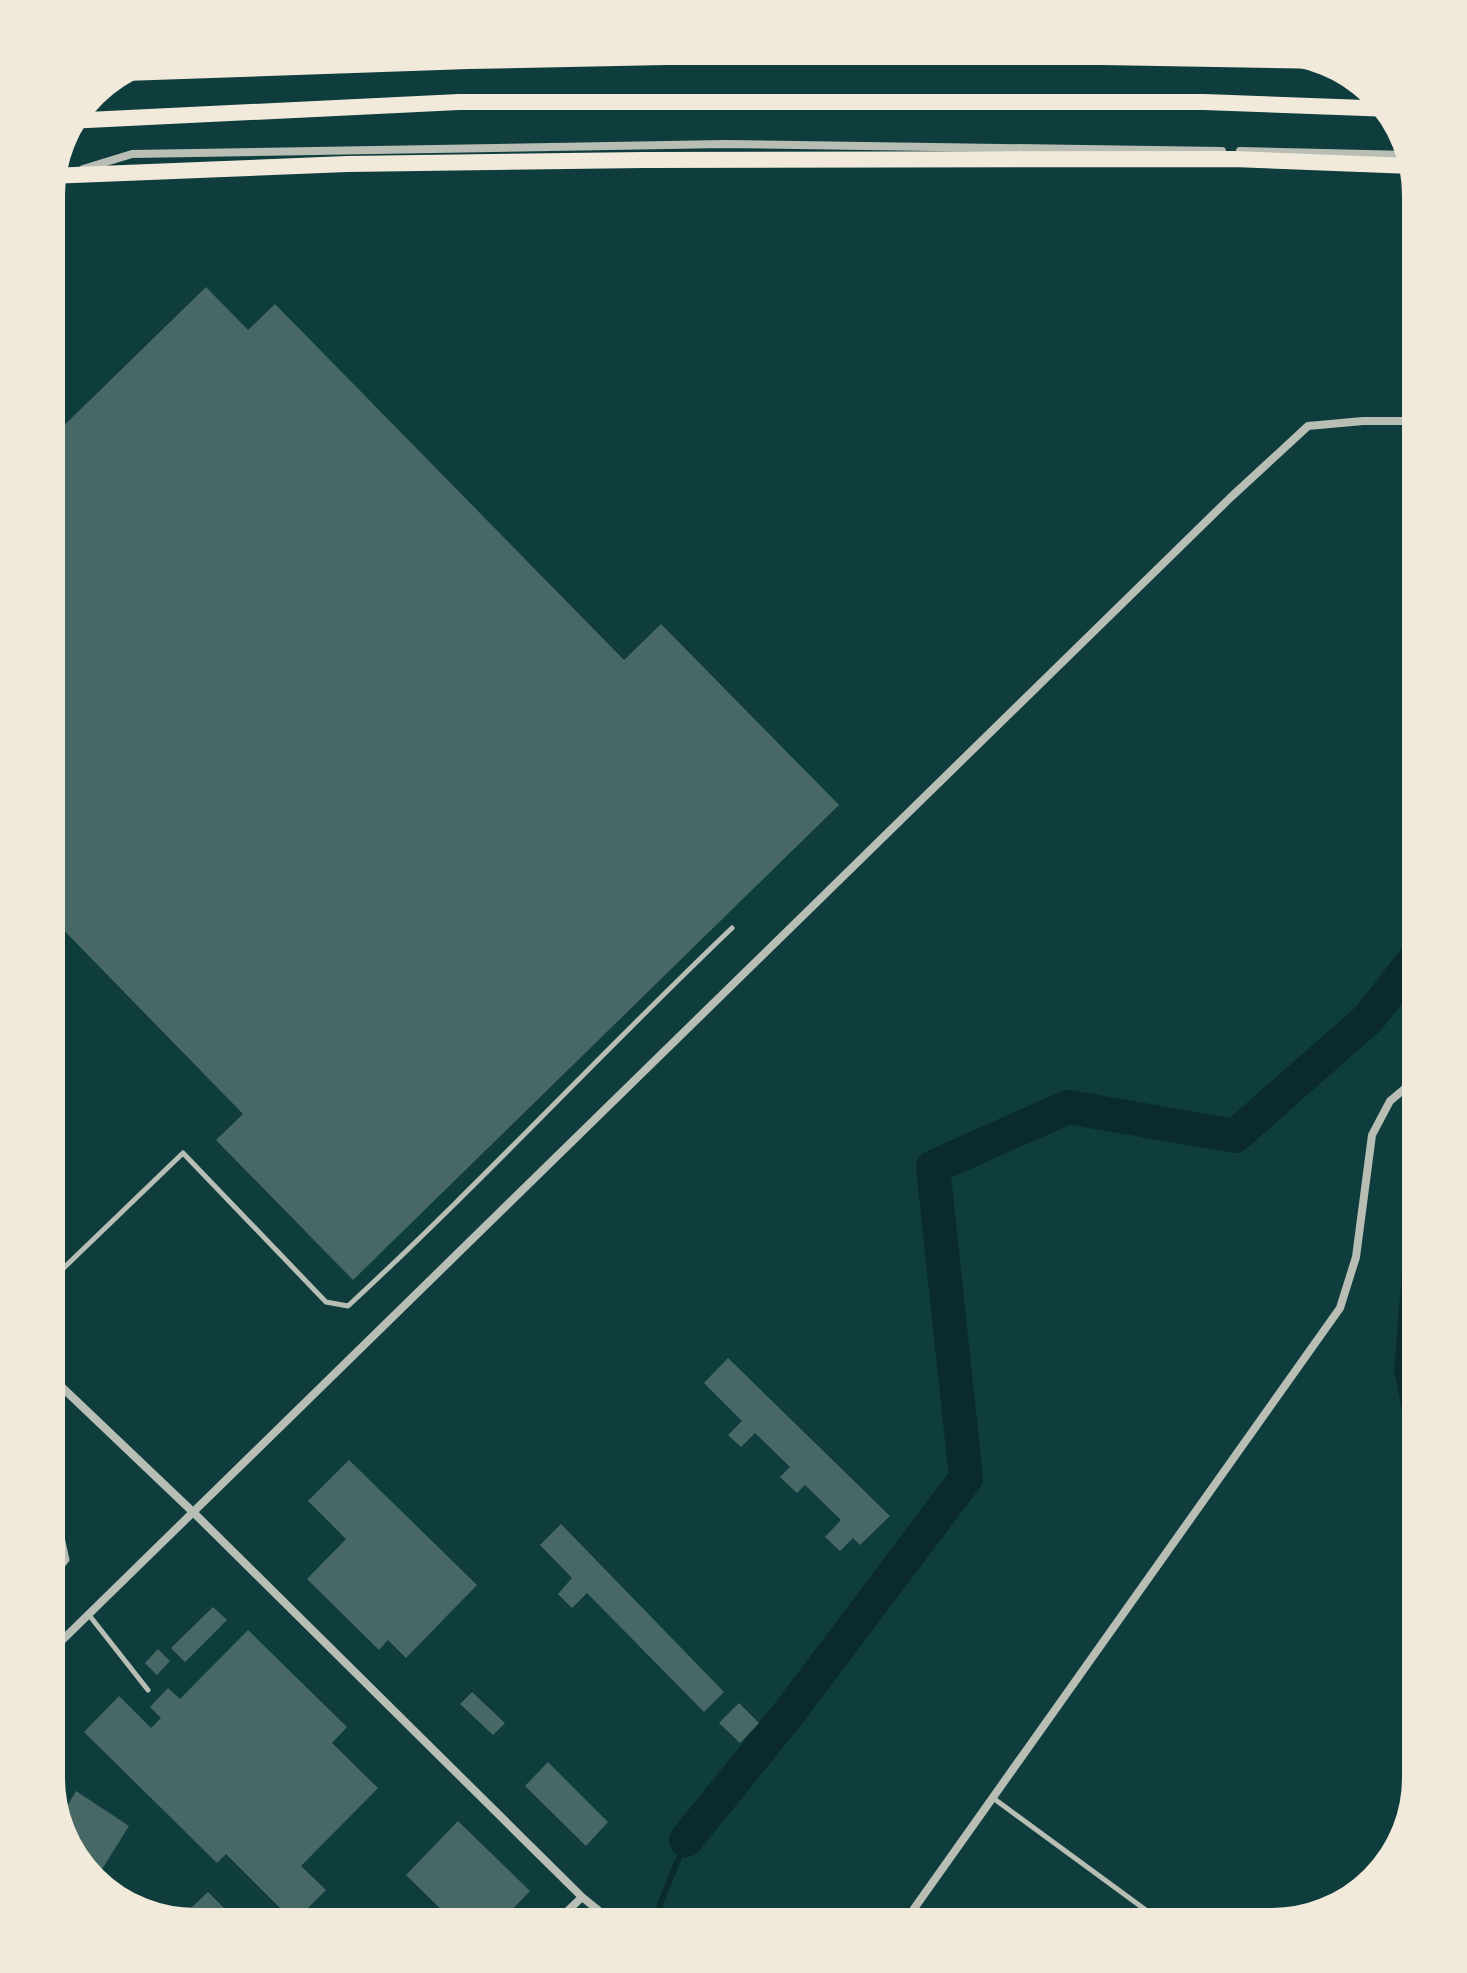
<svg xmlns="http://www.w3.org/2000/svg" width="1467" height="1973" font-family="Rubik,sans-serif">
	<rect width="100%" height="100%" fill="#0f3d3e"/>
	<path fill="#0a2a2b" d="M 1421,1195 L 1421,1477 L 1413,1463 L 1394,1371 L 1405,1234 Z"/>
	<g fill="none" stroke-linecap="round" stroke-linejoin="round">
		<path stroke="#0a2a2b" stroke-width="6" d="M 678,1927 L 659,1907 L 686,1840"/>
		<path stroke="#0a2a2b" stroke-width="34" d="M 686,1840 L 788,1714 L 966,1478 L 933,1167 L 1068,1107 L 1235,1136 L 1369,1018 L 1421,951"/>
	</g>
	<path fill="#486865" d="M 206,287 L 248,330 L 275,304 L 624,660 L 661,624 L 839,805 L 353,1280 L 216,1140 L 243,1114 L 46,912 L 46,443 Z
		M 728,1358 L 890,1516 L 860,1545 L 853,1538 L 840,1551 L 825,1537 L 841,1520 L 805,1485 L 797,1493 L 780,1477 L 790,1467 L 755,1433 L 741,1447 L 728,1435 L 742,1421 L 704,1383 Z
		M 349,1460 L 477,1585 L 406,1658 L 388,1640 L 379,1650 L 307,1579 L 346,1539 L 308,1501 Z
		M 561,1524 L 724,1692 L 704,1712 L 587,1593 L 572,1608 L 558,1594 L 572,1578 L 540,1545 Z
		M 213,1607 L 227,1620 L 185,1662 L 171,1648 Z
		M 248,1630 L 347,1727 L 332,1743 L 378,1788 L 301,1866 L 326,1890 L 294,1922 L 226,1854 L 217,1863 L 84,1732 L 119,1696 L 151,1728 L 161,1718 L 150,1707 L 168,1688 L 180,1699 Z
		M 158,1649 L 170,1661 L 157,1675 L 145,1663 Z
		M 472,1692 L 505,1723 L 493,1735 L 460,1704 Z
		M 739,1703 L 759,1723 L 740,1743 L 719,1723 Z
		M 548,1762 L 608,1822 L 586,1846 L 525,1786 Z
		M 76,1791 L 129,1826 L 94,1882 L 71,1861 L 59,1820 Z
		M 458,1821 L 530,1891 L 495,1927 L 459,1927 L 406,1875 Z
		M 208,1892 L 243,1927 L 208,1927 L 190,1909 Z
		M 323,1915 L 336,1927 L 311,1927 Z"/>
	<g fill="none" stroke-linecap="round" stroke-linejoin="round">
		<path stroke="#b8beb3" stroke-width="5" d="M 46,1285 L 183,1153 L 326,1302 L 348,1306 C 480,1184 602,1052 732,928
			M 46,1586 L 67,1560 L 59,1523 L 46,1508
			M 89,1615 L 148,1690
			M 993,1798 L 1169,1927"/>
		<path stroke="#b8beb3" stroke-width="8" d="M 1240,151 L 1409,155
			M 83,169 L 132,154 L 725,144 L 1222,151
			M 46,1372 L 194,1513 L 582,1897 L 619,1927
			M 46,1656 L 1230,498 L 1308,426 L 1363,421 L 1421,421
			M 551,1927 L 582,1897
			M 901,1927 L 1340,1308 L 1356,1257 L 1372,1135 L 1390,1101 L 1421,1075"/>
		<path stroke="#f1e9da" stroke-width="16" d="M 124,73 L 468,61 L 870,53 L 1331,61
			M 67,121 L 459,102 L 1204,102 L 1392,109
			M 49,176 L 347,164 L 644,160 L 1233,159 L 1412,166"/>
	</g>
	<path d="M0 0H1467V1973H0ZM195 60H1272A135 135 0 0 1 1407 195V1778A135 135 0 0 1 1272 1913H195A135 135 0 0 1 60 1778V195A135 135 0 0 1 195 60Z" fill="#f1e9da" fill-rule="evenodd"/>
	<path fill="none" stroke="#f1e9da" stroke-width="10" d="M195 60H1272A135 135 0 0 1 1407 195V1778A135 135 0 0 1 1272 1913H195A135 135 0 0 1 60 1778V195A135 135 0 0 1 195 60Z"/>
</svg>
